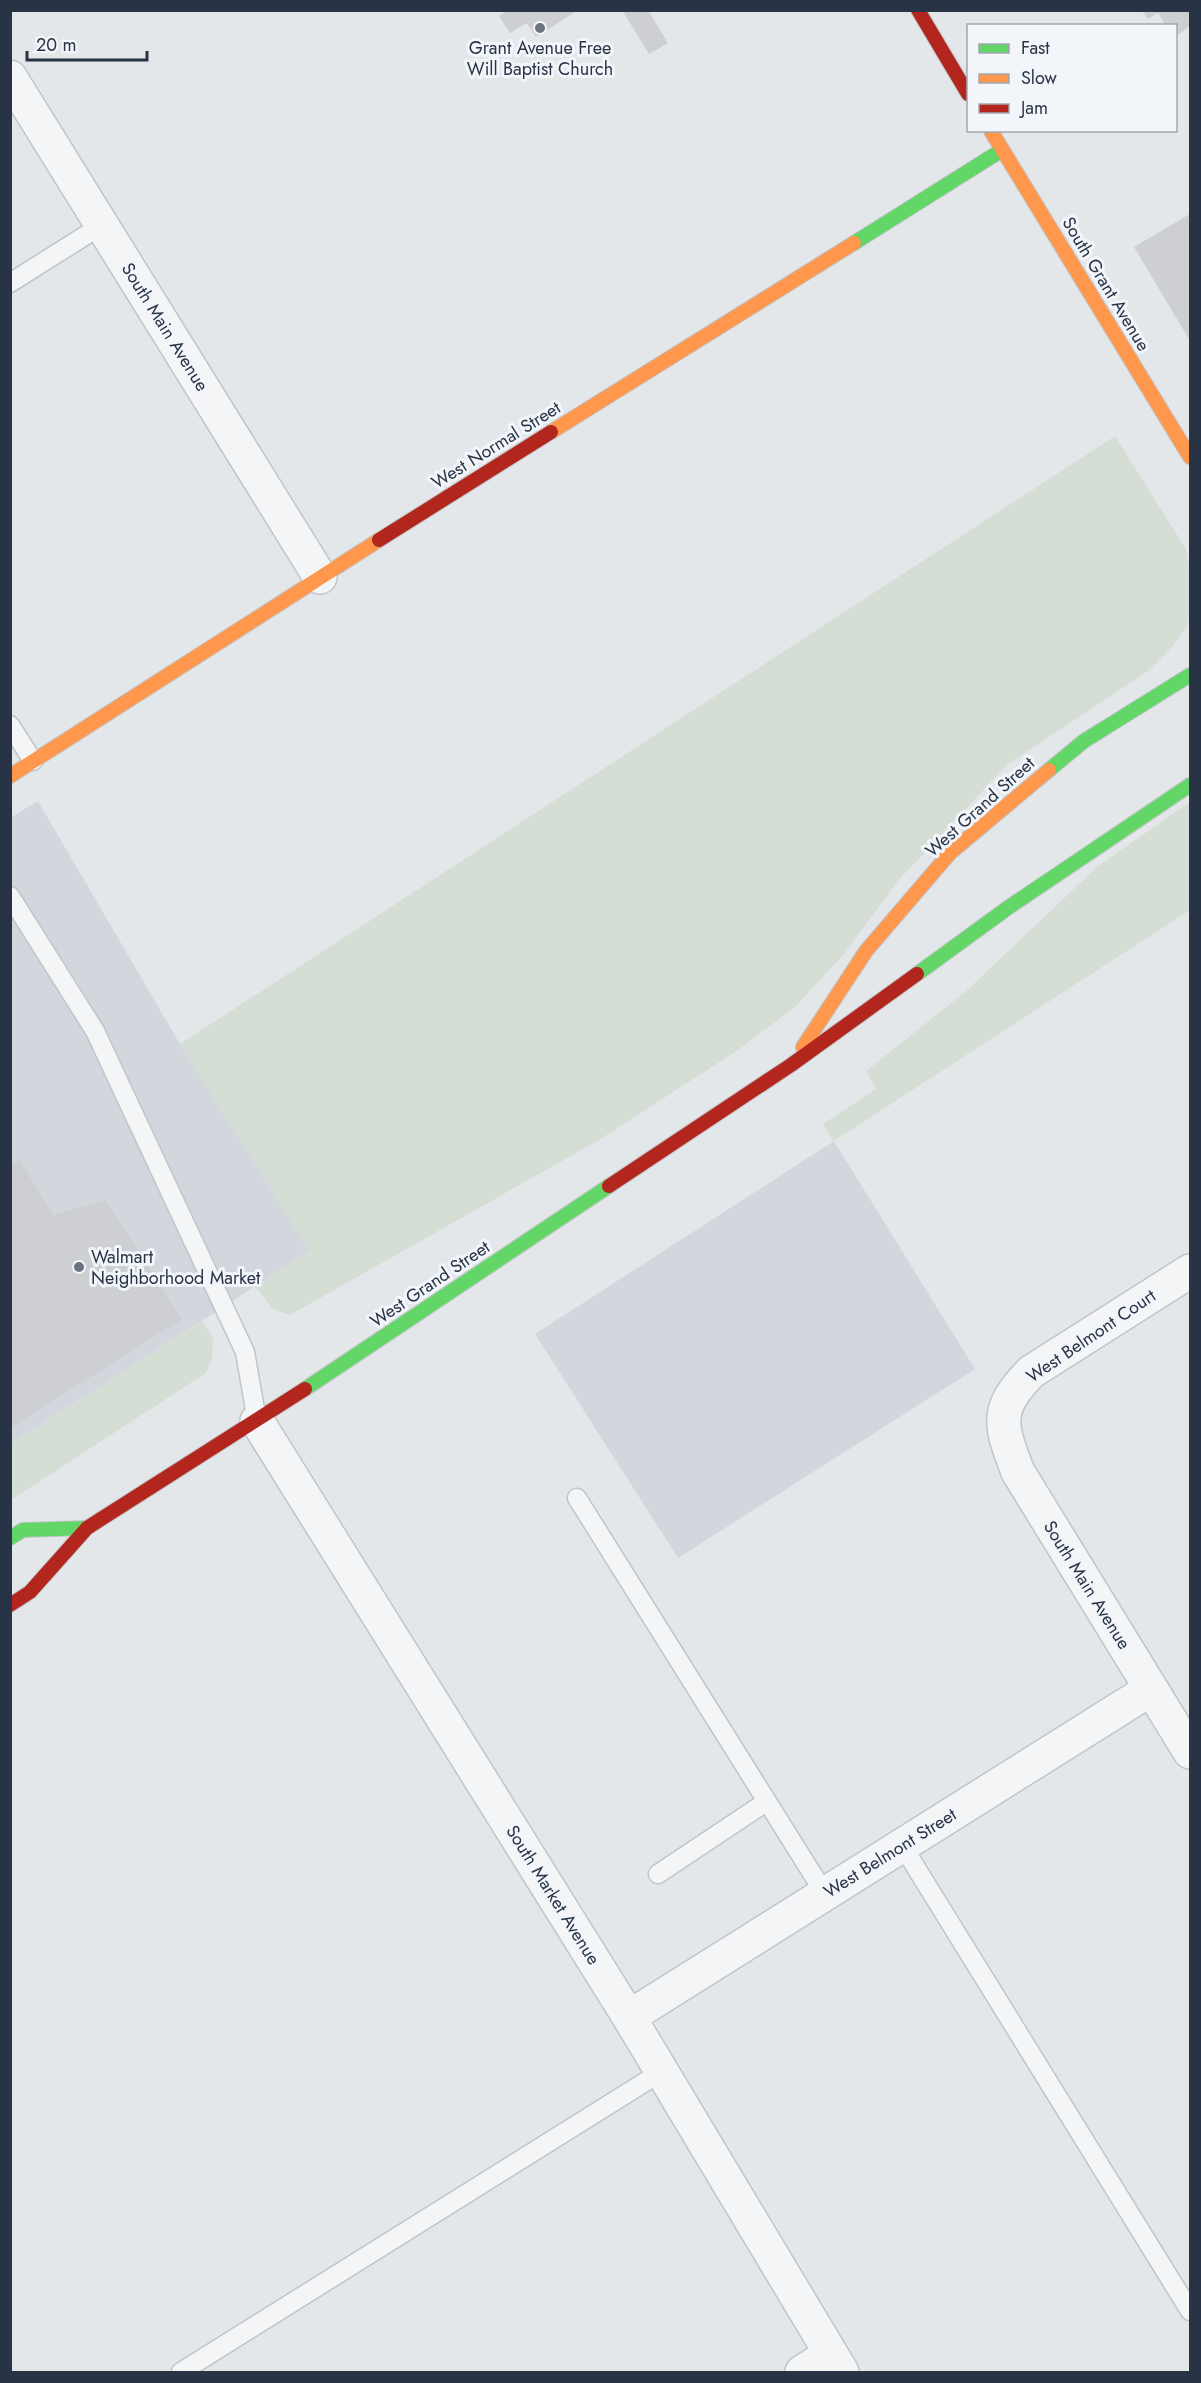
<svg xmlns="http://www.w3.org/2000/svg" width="1201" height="2383" font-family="Jost,sans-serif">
	<rect width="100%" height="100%" fill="#e4e7ea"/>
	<path fill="#d2d6dd" d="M 38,801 L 180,1044 L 310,1251 L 11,1444 L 10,818 Z
		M 834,1141 L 975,1369 L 678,1558 L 535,1334 Z"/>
	<path fill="#d5ded4" d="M 1115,436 L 1186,549 L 1190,568 L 1190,615 L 1187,626 L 1173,646 L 1148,671 L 1008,764 L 897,882 L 845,953 L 794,1008 L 738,1050 L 599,1140 L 290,1315 L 273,1309 L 255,1287 L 310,1251 L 180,1044 Z
		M 1190,802 L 1190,910 L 834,1141 L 823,1124 L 876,1089 L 866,1071 L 965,992 L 1098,866 Z
		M 202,1321 L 213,1338 L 212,1359 L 206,1373 L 11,1500 L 11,1444 Z"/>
	<path fill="#cdcfd2" d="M 507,10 L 578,10 L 536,37 L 527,23 L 510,33 L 499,16 Z
		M 622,10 L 648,10 L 668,43 L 649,54 Z
		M 1141,10 L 1190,10 L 1190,26 L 1176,36 L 1176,26 L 1166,26 L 1158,13 L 1148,19 Z
		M 1190,214 L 1190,341 L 1134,247 Z
		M 19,1160 L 54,1215 L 106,1200 L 182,1319 L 10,1428 L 10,1166 Z"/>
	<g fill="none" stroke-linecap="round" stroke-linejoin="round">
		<g stroke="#c2c5c8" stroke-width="21">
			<path id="lane" d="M 10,283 L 102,225
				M 10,725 L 33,761
				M 10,896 L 95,1031 L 245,1352 L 257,1421
				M 577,1498 L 825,1894
				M 902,1845 L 1190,2311
				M 658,1874 L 766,1802
				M 181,2372 L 661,2072"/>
		</g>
		<g stroke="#c2c5c8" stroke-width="36">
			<path id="street" d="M 10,77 L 320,577
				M 1190,1271 L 1031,1372 C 994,1410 1000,1425 1018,1472 L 1190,1752
				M 257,1421 L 629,2017 L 842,2372
				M 629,2017 L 1151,1689
				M 802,2372 L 831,2354"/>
		</g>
		<g stroke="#c2c5c8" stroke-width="16">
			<path id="fast" d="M 854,243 L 1002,150
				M 1049,770 L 1084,741 L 1190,675
				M 917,974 L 1009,907 L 1190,785
				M 305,1389 L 609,1186
				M 10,1538 L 23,1530 L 87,1528"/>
		</g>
		<g stroke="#c2c5c8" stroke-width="16">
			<path id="slow" d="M 991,131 L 1190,457
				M 551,432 L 854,243
				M 10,776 L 379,540
				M 803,1047 L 866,951 L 950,853 L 1049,770"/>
		</g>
		<g stroke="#c2c5c8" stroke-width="16">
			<path id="jam" d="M 918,10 L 968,94
				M 379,540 L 551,432
				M 609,1186 L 791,1065 L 917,974
				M 10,1605 L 30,1592 L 87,1528 L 305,1389"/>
		</g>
		<use href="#lane" stroke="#f3f5f6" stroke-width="18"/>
		<use href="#street" stroke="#f3f5f6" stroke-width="33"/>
		<use href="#fast" stroke="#63d668" stroke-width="14"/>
		<use href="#slow" stroke="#ff974d" stroke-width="14"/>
		<use href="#jam" stroke="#b3261e" stroke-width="14"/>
	</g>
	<g fill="#6a737f" stroke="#f2f5f9" stroke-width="2">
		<circle cx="540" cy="28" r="6"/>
		<circle cx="79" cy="1267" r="6"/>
	</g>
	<g text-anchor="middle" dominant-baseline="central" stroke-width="6" stroke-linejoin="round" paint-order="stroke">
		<g font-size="18" fill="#283445" stroke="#f2f5f9">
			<text x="540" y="48">Grant Avenue Free<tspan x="540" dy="21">Will Baptist Church</tspan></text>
			<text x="91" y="1257" text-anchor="start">Walmart<tspan x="91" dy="21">Neighborhood Market</tspan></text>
		</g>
		<g font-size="18" fill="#283445" stroke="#f2f5f9">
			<text transform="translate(1106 284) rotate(59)">South Grant Avenue</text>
			<text transform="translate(165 327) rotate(58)">South Main Avenue</text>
			<text transform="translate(496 445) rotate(-32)">West Normal Street</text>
			<text transform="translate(980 807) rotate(-42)">West Grand Street</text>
			<text transform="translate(430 1284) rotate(-34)">West Grand Street</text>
			<text transform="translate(1091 1336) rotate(-34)">West Belmont Court</text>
			<text transform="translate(1087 1585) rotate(58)">South Main Avenue</text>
			<text transform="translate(890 1853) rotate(-32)">West Belmont Street</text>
			<text transform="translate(553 1895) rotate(58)">South Market Avenue</text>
		</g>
	</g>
	<rect width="1201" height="2383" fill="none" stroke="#283445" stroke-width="24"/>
	<rect x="967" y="24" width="210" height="108" fill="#f2f5f9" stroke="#a1a8b1" stroke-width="1.5"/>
	<rect x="979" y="44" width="30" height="9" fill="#63d668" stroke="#a1a8b1" stroke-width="1.5"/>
	<text x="1021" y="54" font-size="18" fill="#283445">Fast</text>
	<rect x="979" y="74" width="30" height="9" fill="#ff974d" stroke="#a1a8b1" stroke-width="1.5"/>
	<text x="1021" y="84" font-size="18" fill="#283445">Slow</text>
	<rect x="979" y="104" width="30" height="9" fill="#b3261e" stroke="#a1a8b1" stroke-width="1.5"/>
	<text x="1021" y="114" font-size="18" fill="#283445">Jam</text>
	<path d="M27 51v9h120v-9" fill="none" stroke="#283445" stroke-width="3"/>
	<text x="36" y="51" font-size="18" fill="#283445" stroke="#f2f5f9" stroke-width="4.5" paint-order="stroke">20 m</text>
</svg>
